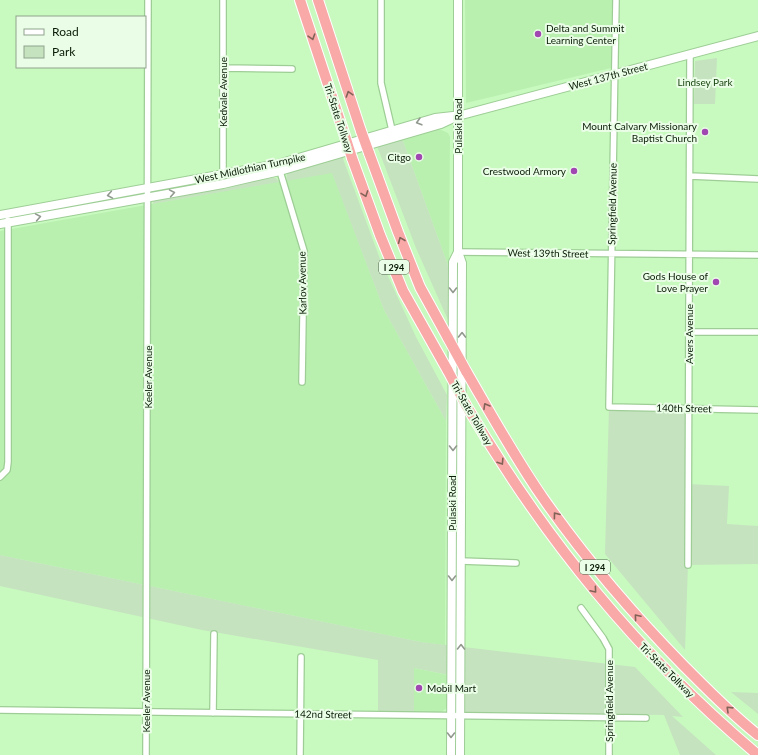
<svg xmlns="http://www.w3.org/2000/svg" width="758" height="755" font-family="Lato,sans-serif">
	<rect width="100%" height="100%" fill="#c8fabf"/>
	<path fill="#b9f0b0" d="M 465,0 L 612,0 L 611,68 L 466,103 Z
		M 437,128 L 448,133 L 450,137 L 449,268 L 402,138 Z
		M 332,172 L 384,310 L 446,421 L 445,645 L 421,642 L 0,555 L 0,231 Z
		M 414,668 L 448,675 L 447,708 L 440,713 L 414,713 Z"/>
	<path fill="#c5e3bf" d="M 717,58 L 715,104 L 694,104 L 695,61 Z
		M 402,138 L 449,268 L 448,320 L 416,248 L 377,146 Z
		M 342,156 L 380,259 L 416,337 L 447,395 L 446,421 L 384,310 L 332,173 L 286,181 L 287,174 L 293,170 Z
		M 270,177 L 276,178 L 279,182 L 152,204 L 155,200 Z
		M 609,407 L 688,408 L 688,484 L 729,486 L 727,524 L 758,526 L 758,564 L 688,565 L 685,650 L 605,554 Z
		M 0,555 L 421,642 L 635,667 L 683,717 L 672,716 L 716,755 L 680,755 L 664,715 L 465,712 L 464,678 L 414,668 L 414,713 L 378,712 L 378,660 L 202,630 L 0,586 Z
		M 731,692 L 758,693 L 758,714 Z"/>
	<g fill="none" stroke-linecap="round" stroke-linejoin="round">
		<g stroke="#9ece96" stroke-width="8">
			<path id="street" d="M 381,0 L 381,83 L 392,130
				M 616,0 L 609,407 L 758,410
				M 223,68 L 292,69
				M 279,168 L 304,251 L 302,382
				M 223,176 L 223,0
				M 690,176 L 758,179
				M 458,252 L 758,255
				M 689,332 L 758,332
				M 0,477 L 7,470 L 8,462 L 8,220
				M 461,561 L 516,563
				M 688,565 L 690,54
				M 581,608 L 603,638 L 609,649 L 609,755
				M 0,710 L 646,718
				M 213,713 L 214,634
				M 146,755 L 148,0
				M 300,755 L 301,657"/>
		</g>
		<g stroke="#9ece96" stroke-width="10">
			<path id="secondary" d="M 458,0 L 458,252 L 462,263 L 460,755
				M 0,215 L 278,164 L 435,118 L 453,116
				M 0,224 L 223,184 L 280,171 L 441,124 L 458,116 L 758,36
				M 451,755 L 453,262 L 458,252"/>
		</g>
		<g stroke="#fff" stroke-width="12">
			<path id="highway" d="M 300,0 L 345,136
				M 318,0 L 361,131
				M 369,153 L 398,232 L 420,287 L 448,338
				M 352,158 L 380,235 L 403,291 L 448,371
				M 466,371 C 491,414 515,458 543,498 C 585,558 632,613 683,665 C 707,689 731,714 758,735
				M 466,405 C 545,540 638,654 758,755"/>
		</g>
		<use href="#street" stroke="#fff" stroke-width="5.5"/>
		<use href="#secondary" stroke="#fff" stroke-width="8"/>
		<use href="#highway" stroke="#f9a9a7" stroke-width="10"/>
		<g stroke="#fff" stroke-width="12" stroke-linecap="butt">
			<path id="highway-bridge" d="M 361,131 L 369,153
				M 345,136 L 352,158
				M 448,338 L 466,371
				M 448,371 L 466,405"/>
		</g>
		<use href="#highway-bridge" stroke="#f9a9a7" stroke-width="10"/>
	</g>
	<defs><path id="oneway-chevron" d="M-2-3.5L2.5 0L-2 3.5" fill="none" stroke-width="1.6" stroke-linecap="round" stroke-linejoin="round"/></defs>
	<g stroke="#826257">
		<use href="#oneway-chevron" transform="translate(312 37) rotate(72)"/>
		<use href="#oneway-chevron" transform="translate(349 94) rotate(-108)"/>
		<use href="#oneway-chevron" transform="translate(365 194) rotate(70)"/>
		<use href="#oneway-chevron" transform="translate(401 240) rotate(-112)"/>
		<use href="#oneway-chevron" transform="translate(486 406) rotate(-120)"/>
		<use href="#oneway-chevron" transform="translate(501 462) rotate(57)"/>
		<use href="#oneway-chevron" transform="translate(556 515) rotate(-127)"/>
		<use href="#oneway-chevron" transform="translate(594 590) rotate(50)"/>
		<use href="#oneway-chevron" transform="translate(637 617) rotate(-130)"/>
		<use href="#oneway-chevron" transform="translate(729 709) rotate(-136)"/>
	</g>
	<g stroke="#91998f">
		<use href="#oneway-chevron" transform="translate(419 122) rotate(164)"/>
		<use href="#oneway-chevron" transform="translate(172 193) rotate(-10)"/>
		<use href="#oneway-chevron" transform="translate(110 195) rotate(170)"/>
		<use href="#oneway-chevron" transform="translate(38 217) rotate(-10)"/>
		<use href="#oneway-chevron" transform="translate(453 290) rotate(90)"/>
		<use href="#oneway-chevron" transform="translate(462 335) rotate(-89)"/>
		<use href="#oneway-chevron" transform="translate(453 448) rotate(90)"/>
		<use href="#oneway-chevron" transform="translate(452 578) rotate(90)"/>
		<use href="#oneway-chevron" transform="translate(461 647) rotate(-89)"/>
		<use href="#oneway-chevron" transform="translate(451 735) rotate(90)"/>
	</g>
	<g fill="#a147b2" stroke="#eafde6" stroke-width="1.5">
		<circle cx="538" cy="34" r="4"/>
		<circle cx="705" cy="132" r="4"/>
		<circle cx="419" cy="157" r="4"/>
		<circle cx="574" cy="171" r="4"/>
		<circle cx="716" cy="282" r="4"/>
		<circle cx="419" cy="688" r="4"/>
	</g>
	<g text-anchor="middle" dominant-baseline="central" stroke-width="4" stroke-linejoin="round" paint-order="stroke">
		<g fill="#eafde6" stroke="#4d604a" stroke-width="1">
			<rect x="379" y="260" width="30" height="14" rx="3"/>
			<rect x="580" y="560" width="30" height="14" rx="3"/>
		</g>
		<g font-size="9" font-weight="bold" fill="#0a1c07">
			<text x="394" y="267">I 294</text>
			<text x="595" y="567">I 294</text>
		</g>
		<g font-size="10" fill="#0a1c07" stroke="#eafde6" text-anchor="end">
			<text x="546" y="28" text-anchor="start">Delta and Summit<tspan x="546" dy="12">Learning Center</tspan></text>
			<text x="697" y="126">Mount Calvary Missionary<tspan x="697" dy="12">Baptist Church</tspan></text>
			<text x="411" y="157">Citgo</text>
			<text x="566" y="171">Crestwood Armory</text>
			<text x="708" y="276">Gods House of<tspan x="708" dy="12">Love Prayer</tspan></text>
			<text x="427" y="688" text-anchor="start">Mobil Mart</text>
		</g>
		<g font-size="10" fill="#0a1c07" stroke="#eafde6">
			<text transform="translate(608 76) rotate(-15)">West 137th Street</text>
			<text transform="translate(223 92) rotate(-90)">Kedvale Avenue</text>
			<text transform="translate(339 118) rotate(72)">Tri-State Tollway</text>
			<text transform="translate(458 126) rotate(-90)">Pulaski Road</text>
			<text transform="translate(250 168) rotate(-12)">West Midlothian Turnpike</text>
			<text transform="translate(612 204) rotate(-89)">Springfield Avenue</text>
			<text transform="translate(548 253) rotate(1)">West 139th Street</text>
			<text transform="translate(302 283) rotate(-91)">Karlov Avenue</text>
			<text transform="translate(689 334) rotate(-90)">Avers Avenue</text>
			<text transform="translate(148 377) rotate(-90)">Keeler Avenue</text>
			<text transform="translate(684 408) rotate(1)">140th Street</text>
			<text transform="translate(472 413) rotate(60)">Tri-State Tollway</text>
			<text transform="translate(452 503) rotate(-90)">Pulaski Road</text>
			<text transform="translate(667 670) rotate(45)">Tri-State Tollway</text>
			<text transform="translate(146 701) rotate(-90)">Keeler Avenue</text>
			<text transform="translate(609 701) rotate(-90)">Springfield Avenue</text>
			<text transform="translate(323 714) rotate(1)">142nd Street</text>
		</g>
		<g font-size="10" fill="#133f0b" stroke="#eafde6">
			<text x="705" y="82">Lindsey Park</text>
		</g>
	</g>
	<rect x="16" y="16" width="130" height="52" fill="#eafde6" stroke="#90a38d"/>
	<rect x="24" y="29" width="20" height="6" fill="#ffffff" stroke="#90a38d"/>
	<text x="52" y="36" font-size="12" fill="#0a1c07">Road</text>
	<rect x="24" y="46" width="20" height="12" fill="#c5e3bf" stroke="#90a38d"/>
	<text x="52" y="56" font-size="12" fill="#0a1c07">Park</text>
</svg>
